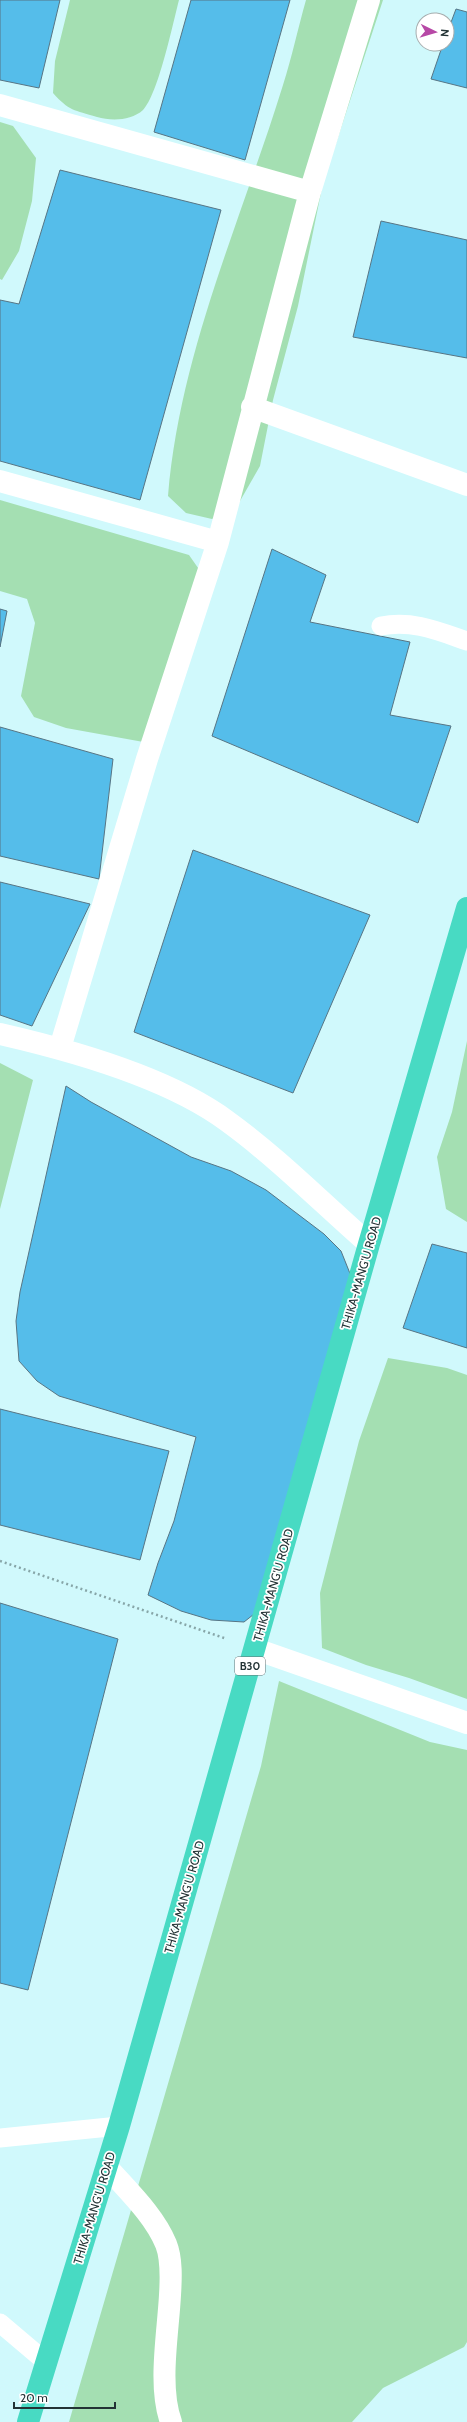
<svg xmlns="http://www.w3.org/2000/svg" width="467" height="2422" font-family="Cabin,sans-serif">
	<rect width="100%" height="100%" fill="#d0f9fc"/>
	<path fill="#a4dfb2" d="M 70,0 L 179,0 C 173,23 158,95 143,110 C 131,121 111,121 97,117 C 74,110 69,111 53,93 L 55,61 Z
		M 306,0 L 383,0 L 323,183 L 298,306 L 273,400 L 260,466 L 236,508 L 212,519 L 186,513 L 168,496 C 180,352 241,221 283,85 C 292,57 298,28 306,0 Z
		M 0,122 L 13,126 L 36,158 L 32,201 L 19,251 L 2,280 L 0,279 Z
		M 0,500 L 189,555 L 210,585 L 149,743 L 66,728 L 34,717 L 21,696 L 35,623 L 27,599 L 0,591 Z
		M 467,1041 L 467,1222 L 446,1209 L 437,1157 L 452,1112 Z
		M 0,1063 L 33,1080 L 0,1209 Z
		M 388,1358 L 447,1368 L 467,1375 L 467,1699 L 409,1678 L 366,1665 L 322,1648 L 320,1593 L 359,1441 Z
		M 279,1681 L 430,1742 L 467,1750 L 467,2342 L 464,2347 L 383,2388 L 352,2422 L 69,2422 L 261,1766 Z"/>
	<path fill="#55bdea" stroke="#577584" d="M 0,0 L 60,0 L 39,88 L 0,80 Z
		M 191,0 L 290,0 L 245,160 L 154,132 Z
		M 456,9 L 467,12 L 467,88 L 431,79 L 443,44 L 447,44 L 447,33 Z
		M 60,170 L 221,210 L 140,500 L 0,461 L 0,300 L 19,304 Z
		M 381,221 L 467,240 L 467,358 L 353,337 Z
		M 272,549 L 326,575 L 310,622 L 410,642 L 390,715 L 451,726 L 418,823 L 212,736 Z
		M 0,609 L 7,611 L 0,647 Z
		M 0,727 L 113,759 L 99,879 L 0,856 Z
		M 193,850 L 370,915 L 293,1093 L 134,1032 Z
		M 0,882 L 90,904 L 32,1026 L 0,1015 Z
		M 66,1086 L 91,1102 L 191,1157 L 231,1171 L 266,1190 L 324,1234 L 341,1251 L 351,1276 L 263,1607 L 244,1622 L 211,1620 L 181,1611 L 148,1595 L 158,1563 L 174,1521 L 196,1437 L 59,1396 L 37,1381 L 19,1361 L 16,1321 L 20,1292 Z
		M 432,1244 L 467,1253 L 467,1348 L 403,1328 Z
		M 0,1409 L 169,1451 L 140,1560 L 0,1525 Z
		M 0,1603 L 118,1639 L 28,1990 L 0,1983 Z"/>
	<g fill="none" stroke-linecap="round" stroke-linejoin="round">
		<path stroke="#87a6a8" stroke-width="2.5" stroke-dasharray="2 3" stroke-linecap="butt" d="M 0,1561 L 227,1639"/>
		<path stroke="#fff" stroke-width="19" d="M 381,626 C 413,620 438,631 467,641
			M 0,2138 L 119,2126
			M 0,2323 L 46,2362"/>
		<path stroke="#fff" stroke-width="22" d="M 0,105 L 310,192
			M 252,407 L 467,485
			M 0,481 L 218,542
			M 0,1034 C 70,1050 169,1078 227,1121 C 278,1158 322,1203 369,1244
			M 60,1048 L 147,759 L 218,542 L 310,192 L 369,0
			M 255,1649 L 467,1723
			M 107,2167 C 128,2191 154,2215 166,2244 C 172,2259 171,2279 170,2295 C 168,2334 158,2386 171,2422"/>
		<path stroke="#48dac3" stroke-width="22" d="M 28,2422 L 119,2126 L 369,1244 L 467,908"/>
	</g>
	<g text-anchor="middle" dominant-baseline="central" stroke-width="3.5" stroke-linejoin="round" paint-order="stroke">
		<rect fill="#fff" stroke="#657072" stroke-width="1" x="235" y="1657" width="30" height="18" rx="3"/>
		<g font-size="11" font-weight="bold" fill="#233335">
			<text x="250" y="1666">B30</text>
		</g>
		<g font-size="12" fill="#233335" stroke="#fff">
			<text transform="translate(361 1273) rotate(-74)">THIKA-MANG'U ROAD</text>
			<text transform="translate(273 1585) rotate(-74)">THIKA-MANG'U ROAD</text>
			<text transform="translate(184 1897) rotate(-74)">THIKA-MANG'U ROAD</text>
			<text transform="translate(94 2208) rotate(-73)">THIKA-MANG'U ROAD</text>
		</g>
	</g>
	<g transform="translate(435 32) rotate(95)"><circle r="19" fill="#ffffff" stroke="#a7adae"/>
	<path d="M0-3L7 15L0 10L-7 15Z" fill="#b748a6"/>
	<text y="-6" font-size="11" font-weight="bold" text-anchor="middle" fill="#233335">N</text>
	</g>
	<path d="M14 2402v6h101v-6" fill="none" stroke="#233335" stroke-width="2"/>
	<text x="20" y="2402" font-size="12" fill="#233335" stroke="#ffffff" stroke-width="3" paint-order="stroke">20 m</text>
</svg>
